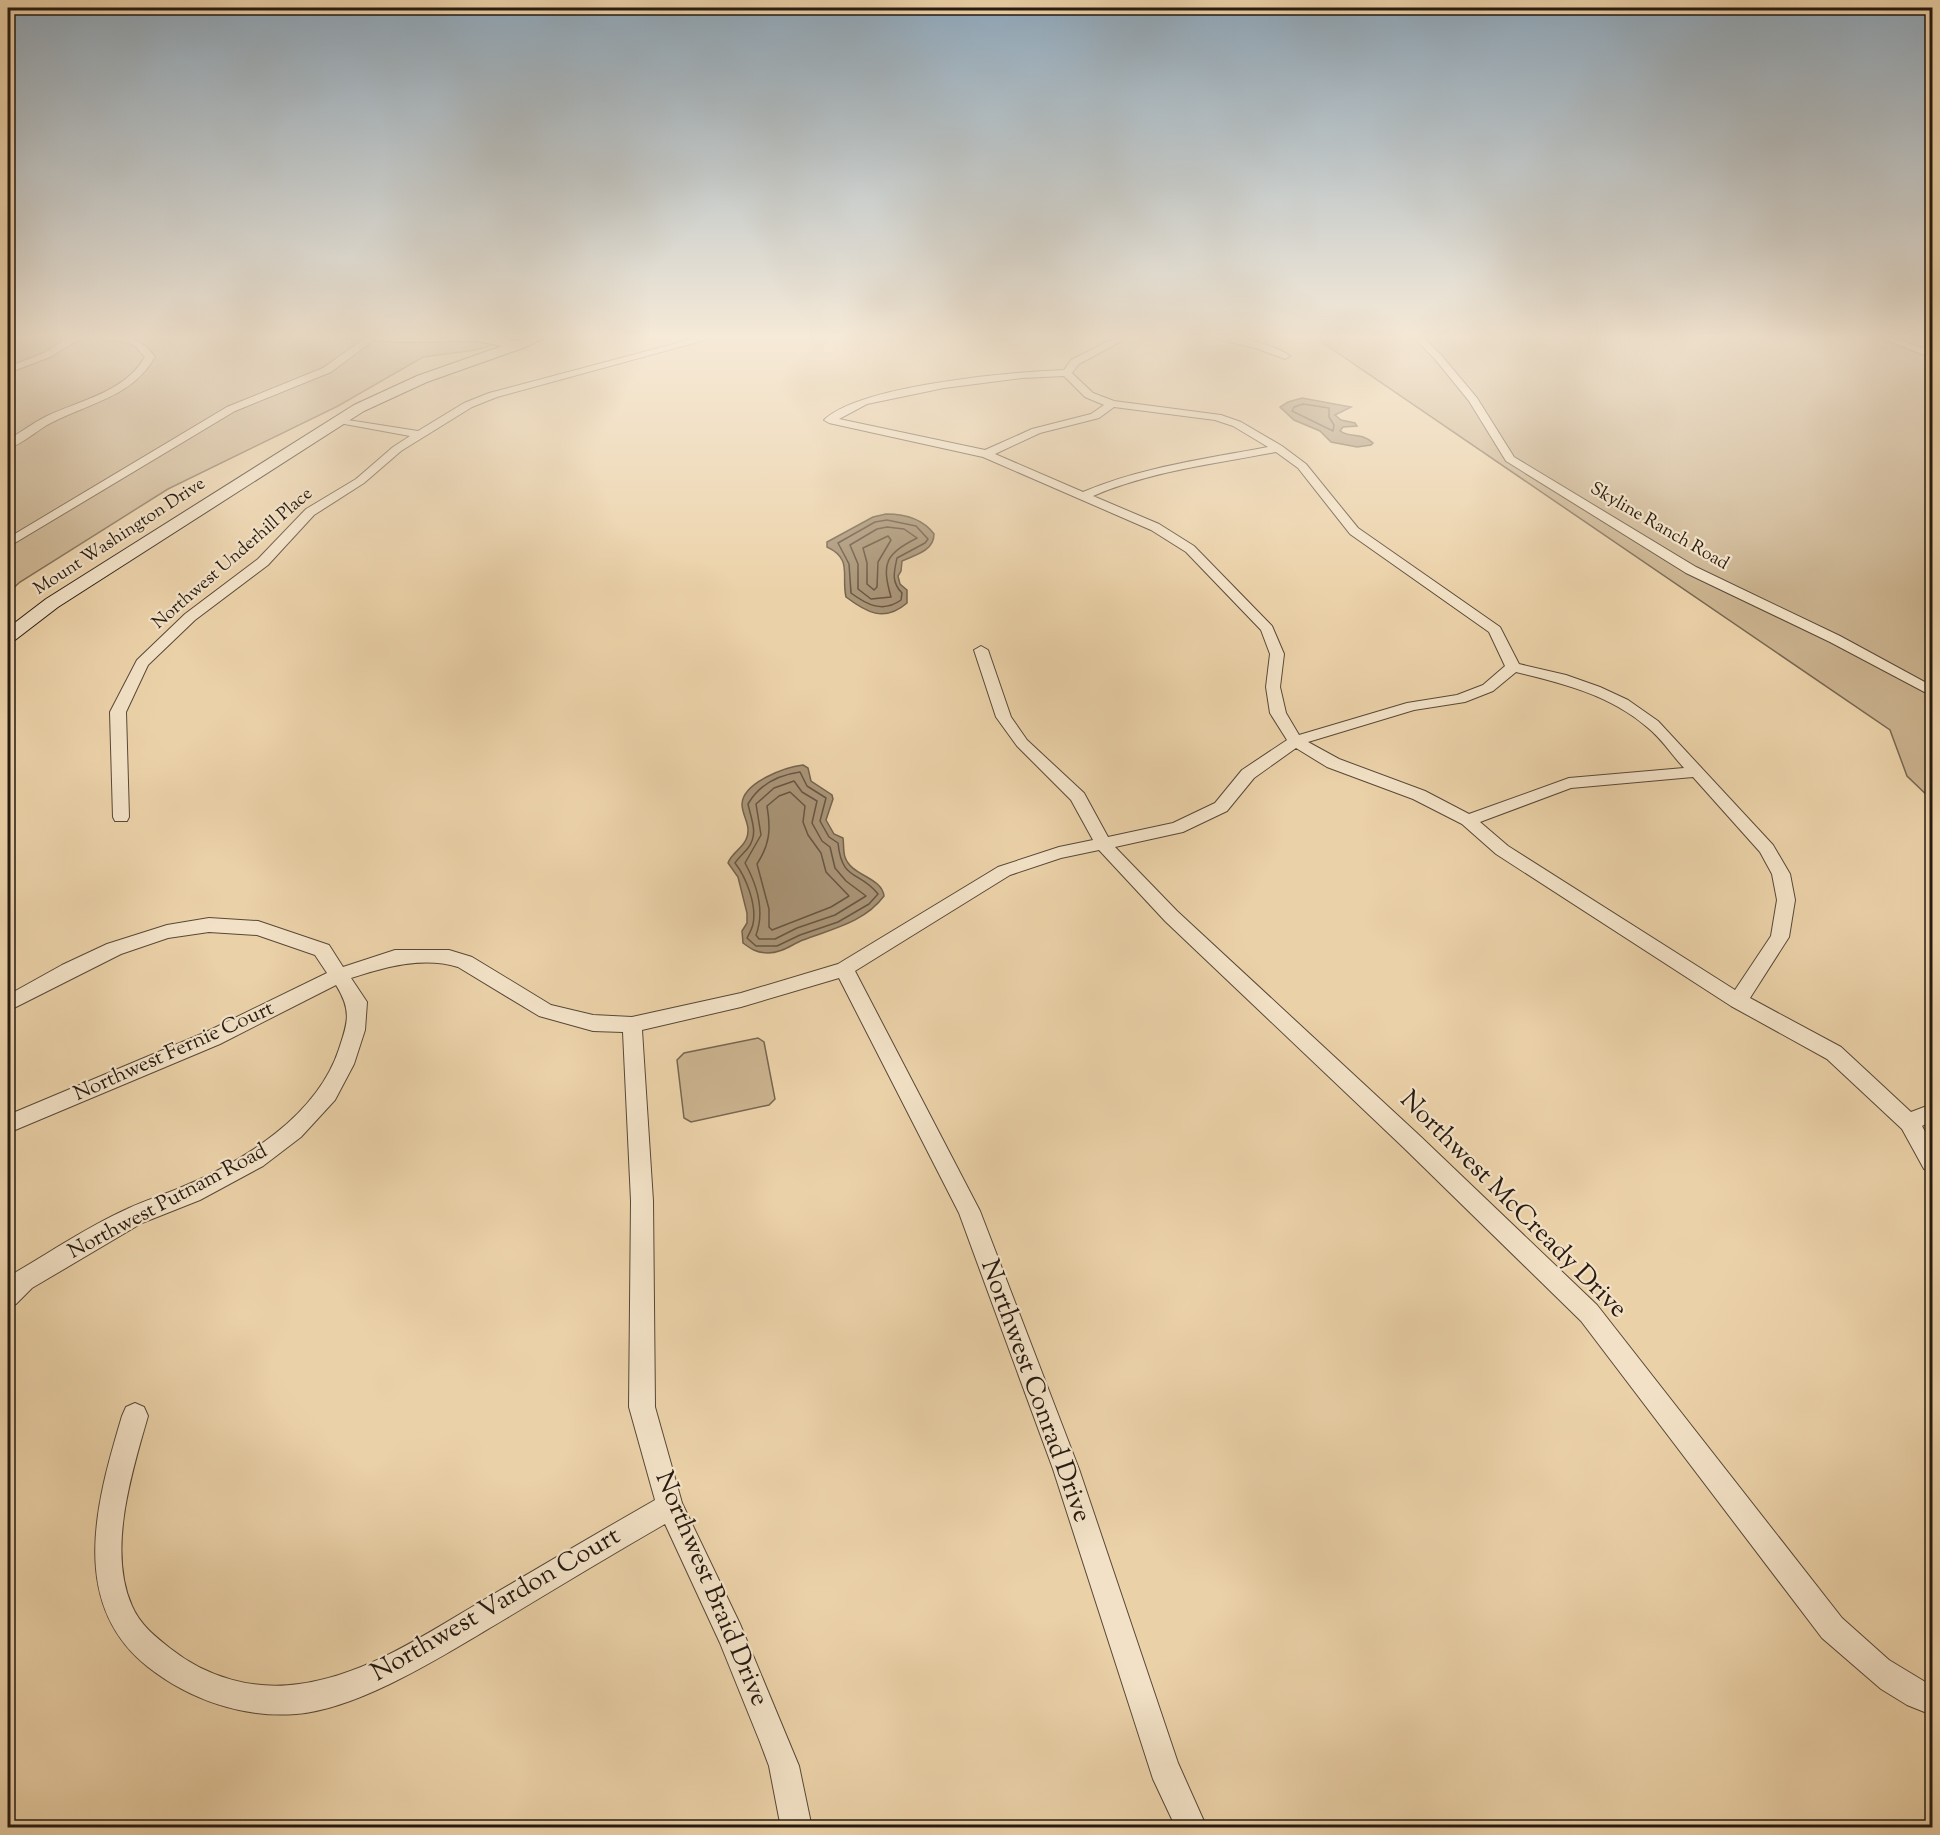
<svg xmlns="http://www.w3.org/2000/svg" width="1940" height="1835" font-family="'Sorts Mill Goudy',serif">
	<rect width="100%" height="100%" fill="#ebd1a8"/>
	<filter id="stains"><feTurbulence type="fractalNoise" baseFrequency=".00333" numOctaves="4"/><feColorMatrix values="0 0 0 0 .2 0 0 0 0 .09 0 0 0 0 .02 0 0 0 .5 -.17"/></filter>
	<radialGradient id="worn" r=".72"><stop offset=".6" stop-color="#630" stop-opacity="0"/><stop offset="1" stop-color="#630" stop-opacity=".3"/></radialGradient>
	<path fill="#cab28e" stroke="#786650" stroke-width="1.5" d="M 8,334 L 535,334 L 475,350 L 423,357 L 338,406 L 168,489 L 20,582 L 8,593 Z
		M 1310,334 L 1932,334 L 1932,800 L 1907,776 L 1890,730 Z
		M 758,1038 L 764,1042 L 775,1099 L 769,1105 L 691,1122 L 684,1118 L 677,1060 L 684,1053 Z"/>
	<path fill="#a89375" stroke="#74634d" stroke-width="1.5" d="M 1302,398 L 1351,407 L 1335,415 L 1341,420 L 1355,423 L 1357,426 L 1343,427 L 1340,431 C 1350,438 1361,432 1373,443 L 1371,445 L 1357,447 L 1331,442 L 1320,431 L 1294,420 L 1280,407 L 1288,402 Z
		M 886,514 C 904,514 923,519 934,534 C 934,551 915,555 902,561 L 901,571 L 898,576 L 900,584 L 907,590 L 907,603 C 884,623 866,612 846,597 C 841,575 853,559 827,547 L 827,542 L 873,517 Z
		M 803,765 L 808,768 L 811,781 L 832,795 L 833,799 L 826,820 L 834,834 L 843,838 C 844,845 843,851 845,857 C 851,876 882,877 884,896 C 865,922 832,929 803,940 C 791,945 781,953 768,953 C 757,953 751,949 743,943 L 742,931 L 747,923 L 747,913 L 738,877 L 728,863 C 732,852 744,848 747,837 C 751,824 742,816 742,804 C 743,782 786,767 803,765 Z"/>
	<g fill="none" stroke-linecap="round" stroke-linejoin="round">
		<path stroke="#675643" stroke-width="1.5" d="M 1303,404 L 1329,408 L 1329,417 L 1334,425 L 1333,431 L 1292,411 L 1294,407 Z
			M 887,520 L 916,526 L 928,539 L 925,543 L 897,558 C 894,572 891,582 902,593 L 901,600 C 883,613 867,605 851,593 L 849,564 L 838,543 L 875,522 Z
			M 887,527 L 904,529 L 917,538 C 886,554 881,562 891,597 L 871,599 L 858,589 L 858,564 L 850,545 L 877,529 Z
			M 888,536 L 891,540 L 878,562 L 877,587 L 874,590 L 867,584 L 867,563 L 863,548 Z
			M 800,772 L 807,786 L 826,798 L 820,821 L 829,837 L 838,843 C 842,882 859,870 878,894 L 869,904 L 838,922 L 800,935 L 777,946 L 756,946 L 747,938 C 749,934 752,929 753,924 C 757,905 746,877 735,863 C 739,857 744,853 748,848 C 759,834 751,819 748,804 C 759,785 778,775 800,772 Z
			M 794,781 L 802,792 L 817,801 L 812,823 L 822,841 L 830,847 L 835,868 L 846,881 L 866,896 L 835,915 L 797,928 L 775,939 L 759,939 L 756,935 C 765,911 757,885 745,863 L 761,835 L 756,804 L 774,788 Z
			M 790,792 L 805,806 L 803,822 L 808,835 L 821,853 L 826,872 L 849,896 L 831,907 L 772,930 L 769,927 L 769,909 L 757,864 C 770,844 771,829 767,806 L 779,796 Z"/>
		<g stroke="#574837" stroke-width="2">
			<path id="street" d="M 74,334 C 105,334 136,329 155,357 C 132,398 85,404 47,425 C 35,432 21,445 8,448 L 8,440 C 21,432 33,423 47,416 C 81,400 125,392 145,357 L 135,346 L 126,342 L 83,337 L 50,357 L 8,373 L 8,367 L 44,353 Z
				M 371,334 L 382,334 L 331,372 L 235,411 L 8,547 L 8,538 L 227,407 L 323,368 Z
				M 711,334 L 727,334 L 497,397 L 472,407 L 401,451 L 364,483 L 314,515 L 268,565 L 195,620 L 148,665 L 126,712 L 129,817 L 127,821 L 115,821 L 113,817 L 110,712 L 137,660 L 185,614 L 258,559 L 306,509 L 356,479 L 393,447 L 410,436 L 339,423 L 334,420 L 335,418 L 418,431 L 464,403 L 489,393 Z
				M 1123,334 L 1135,334 L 1079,364 L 1072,373 L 1093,393 L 1114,401 L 1221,415 L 1241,422 L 1282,446 L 1306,464 L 1358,528 L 1500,627 L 1519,664 L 1566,675 L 1600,687 L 1628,700 L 1658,721 L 1773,845 L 1790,874 L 1795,900 L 1789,937 L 1750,998 L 1841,1047 L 1911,1112 L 1932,1104 L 1932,1121 L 1922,1126 L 1932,1144 L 1932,1171 L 1924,1169 L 1902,1129 L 1827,1059 L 1731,1006 L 1496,854 L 1462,824 L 1413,799 L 1327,767 L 1296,748 L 1254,778 L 1227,811 L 1183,832 L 1115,847 L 1177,911 L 1420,1136 L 1597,1305 L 1842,1618 L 1889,1660 L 1932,1686 L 1932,1715 L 1907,1705 L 1881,1689 L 1822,1638 L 1581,1321 L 1404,1148 L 1165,921 L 1099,850 L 1061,858 L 1010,875 L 855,971 L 980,1211 L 1079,1469 L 1178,1763 L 1207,1828 L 1176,1828 L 1153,1779 L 1053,1469 L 959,1213 L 839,978 L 741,1007 L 642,1030 L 653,1201 L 655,1407 L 682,1503 L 740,1624 L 799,1766 L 812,1828 L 781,1828 L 769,1766 L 760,1742 L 720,1643 L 665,1524 C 611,1555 558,1587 505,1619 C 449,1652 361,1709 296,1714 C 243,1718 190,1700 148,1667 C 67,1603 97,1500 122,1416 L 126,1407 L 135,1403 L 144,1407 L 148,1416 C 132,1472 107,1550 132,1606 C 140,1625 156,1637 171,1649 C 206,1677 254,1691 299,1684 C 367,1675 429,1632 487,1598 C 543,1565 599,1532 655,1500 L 629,1407 L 631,1201 L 623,1032 L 593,1031 L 539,1016 L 458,967 C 423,956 385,967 351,978 L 367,1002 L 365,1030 L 354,1064 L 335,1100 L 301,1137 L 263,1166 L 200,1200 L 142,1223 L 32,1288 L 16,1304 L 8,1307 L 8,1281 L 16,1272 C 52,1251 89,1226 127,1209 C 145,1200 164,1195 182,1187 C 244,1161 317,1116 339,1049 C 348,1022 352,1011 336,985 L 220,1044 L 8,1133 L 8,1115 L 206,1032 L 327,973 L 315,955 L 257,935 L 209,932 L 168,938 L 121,954 L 8,1011 L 8,995 L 62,965 L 107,944 L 167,925 L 209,918 L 258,921 L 329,945 L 343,967 L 395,950 L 449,950 L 472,957 L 551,1005 L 593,1015 L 632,1017 L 741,993 L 838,964 L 998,867 L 1059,847 L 1093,840 L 1071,800 L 1017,746 L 996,717 L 974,650 L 981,646 L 988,650 L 1011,717 L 1027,740 L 1084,793 L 1108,837 L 1173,823 L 1215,803 L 1242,770 L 1287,740 L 1270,713 L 1266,687 L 1270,654 L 1261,630 L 1186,552 L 1151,530 L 983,457 L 829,423 L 824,420 C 860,385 1012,372 1064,370 L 1071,360 ZM 1064,376 L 1085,397 L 1104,405 L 1091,414 L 1032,429 L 985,450 L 839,419 L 867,404 L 944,388 L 1022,378 ZM 1114,407 L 1215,420 L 1233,426 L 1268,447 C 1205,459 1142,467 1083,492 L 995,454 L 1040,433 L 1099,418 ZM 1276,452 L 1298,468 L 1350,534 L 1489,632 L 1505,666 L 1483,685 L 1457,695 L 1407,703 L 1299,735 L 1286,713 L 1280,687 L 1284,654 L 1272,626 L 1194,546 L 1159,524 L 1093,496 C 1151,471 1214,464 1276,452 ZM 1516,672 C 1562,683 1610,695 1647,727 C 1661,738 1672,755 1684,768 L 1569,778 L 1469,814 L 1425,791 L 1339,759 L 1308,742 L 1414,710 L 1465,702 L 1493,691 ZM 1693,777 L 1760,852 L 1772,874 L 1777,900 L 1771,936 L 1735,990 L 1508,846 L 1480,822 L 1571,788 Z
				M 1197,334 C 1222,334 1271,341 1290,356 L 1285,359 L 1255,348 Z
				M 1410,334 L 1420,334 L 1441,355 L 1477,398 L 1514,457 L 1696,567 L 1840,636 L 1932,686 L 1932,696 L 1830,642 L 1686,573 L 1506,461 L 1469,401 L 1435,359 Z
				M 1871,334 L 1885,334 L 1932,352 L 1932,358 Z"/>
		</g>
		<g stroke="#261a11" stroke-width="2">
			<path id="secondary" d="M 338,334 L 481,334 L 516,341 L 535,334 L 553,334 L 523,348 L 427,382 L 364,411 L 58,607 L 15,640 L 8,641 L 8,628 L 46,599 L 354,405 L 417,376 L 502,346 L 477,341 L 400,342 L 344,338 Z"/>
		</g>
		<use href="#street" fill="#f2e1c6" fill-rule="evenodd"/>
		<use href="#secondary" fill="#f2e1c6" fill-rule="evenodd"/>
	</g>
	<linearGradient id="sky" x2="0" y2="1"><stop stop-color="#8ea7ba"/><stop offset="0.57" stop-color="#f6ead8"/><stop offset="1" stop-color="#f6ead8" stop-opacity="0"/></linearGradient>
	<rect width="1940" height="591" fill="url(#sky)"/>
	<g text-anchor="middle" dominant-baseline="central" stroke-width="4.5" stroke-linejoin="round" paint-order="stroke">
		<g font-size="18" fill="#261a11" stroke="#f2e1c6">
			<text transform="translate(1659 527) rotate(30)">Skyline Ranch Road</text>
			<text transform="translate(120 537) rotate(-33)">Mount Washington Drive</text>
			<text transform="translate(233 559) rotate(-41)">Northwest Underhill Place</text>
		</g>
		<g font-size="21" fill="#261a11" stroke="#f2e1c6">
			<text transform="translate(174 1052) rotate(-24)">Northwest Fernie Court</text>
			<text transform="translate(168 1202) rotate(-28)">Northwest Putnam Road</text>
		</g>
		<g font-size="26" fill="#261a11" stroke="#f2e1c6">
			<text transform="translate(1513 1205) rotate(45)">Northwest McCready Drive</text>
			<text transform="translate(1035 1391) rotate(70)">Northwest Conrad Drive</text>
			<text transform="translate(711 1589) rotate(67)">Northwest Braid Drive</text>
			<text transform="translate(496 1605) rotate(-30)">Northwest Vardon Court</text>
		</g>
	</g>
	<rect width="1940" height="1835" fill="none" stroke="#ebd1a8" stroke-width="30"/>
	<rect x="9" y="9" width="1922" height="1817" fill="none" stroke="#261a11" stroke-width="3"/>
	<rect x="15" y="15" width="1910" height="1805" fill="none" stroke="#261a11" stroke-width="1.5"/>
	<rect width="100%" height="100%" filter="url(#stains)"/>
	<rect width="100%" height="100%" fill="url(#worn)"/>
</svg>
